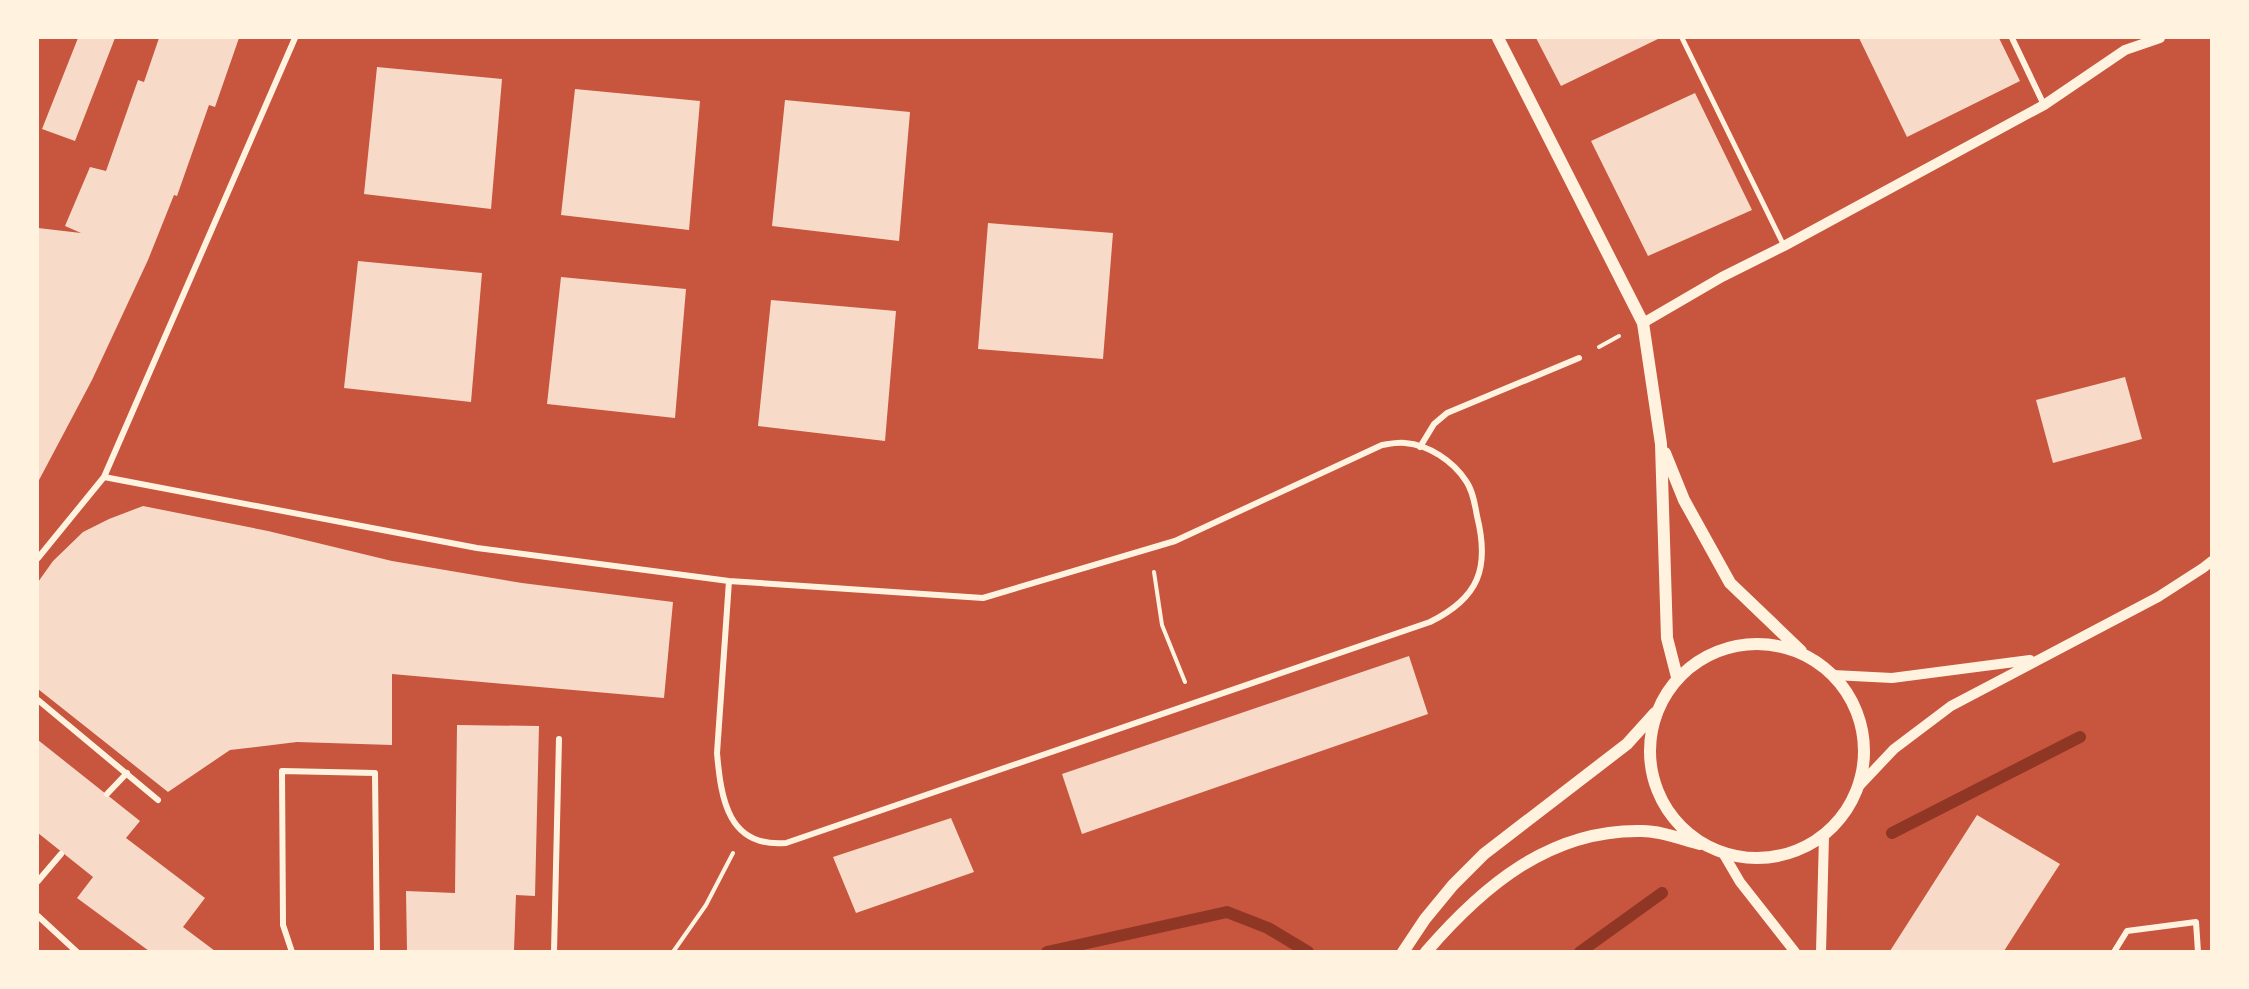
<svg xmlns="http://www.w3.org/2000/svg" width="2249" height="989" font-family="Cabin,sans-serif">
	<rect width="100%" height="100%" fill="#c8553d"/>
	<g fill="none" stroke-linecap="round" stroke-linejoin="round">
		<path stroke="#8f3625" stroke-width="12" d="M 1892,833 L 2080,737
			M 1047,952 L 1227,912 L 1268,928 L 1308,952
			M 1580,952 L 1662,893"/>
	</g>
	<path fill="#f7dbc8" d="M 78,38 L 115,38 L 75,141 L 42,129 Z
		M 159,38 L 239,38 L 215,107 L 209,105 L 177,196 L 174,195 L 148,260 L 92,380 L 38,482 L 38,228 L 81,233 L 65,226 L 90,167 L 106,171 L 138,80 L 144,82 Z
		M 1536,38 L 1660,38 L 1561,86 Z
		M 1859,38 L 1999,38 L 2020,81 L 1907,137 Z
		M 377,67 L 502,79 L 491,209 L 364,194 Z
		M 575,89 L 700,101 L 689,230 L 561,215 Z
		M 1695,93 L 1752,210 L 1648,256 L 1591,141 Z
		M 785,100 L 910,112 L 899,241 L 772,226 Z
		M 988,223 L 1113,233 L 1103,359 L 978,349 Z
		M 358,261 L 482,273 L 471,402 L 344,388 Z
		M 561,277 L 686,289 L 675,418 L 547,404 Z
		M 771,300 L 896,311 L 885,441 L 758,426 Z
		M 2125,377 L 2142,439 L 2053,463 L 2036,400 Z
		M 143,506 L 268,531 L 392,561 L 522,583 L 673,602 L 664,698 L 392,674 L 392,745 L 297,742 L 230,750 L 168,792 L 38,689 L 38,582 L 53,561 L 83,532 L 109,519 Z
		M 1409,656 L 1428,714 L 1082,834 L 1062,774 Z
		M 457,725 L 539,726 L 535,896 L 516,895 L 514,951 L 407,951 L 406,891 L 455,893 Z
		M 38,740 L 140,821 L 126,838 L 205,898 L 183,927 L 215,951 L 149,951 L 77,898 L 93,877 L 38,833 Z
		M 1977,815 L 2060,864 L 2047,884 L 2004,951 L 1890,951 Z
		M 951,818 L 974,872 L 856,913 L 833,857 Z"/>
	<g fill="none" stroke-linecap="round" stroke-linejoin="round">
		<path stroke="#fff3e0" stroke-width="4" d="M 1599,347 L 1619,336
			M 1154,572 L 1162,625 L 1185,682
			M 673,952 L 706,905 L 733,853"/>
		<path stroke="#fff3e0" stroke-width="5" d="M 1682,38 L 1784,246"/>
		<path stroke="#fff3e0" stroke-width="6" d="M 2012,38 L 2044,105
			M 1420,447 L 1434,424 L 1447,413 L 1579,358
			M 104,477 L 477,548 L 729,581 L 983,598 L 1175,541 L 1382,445 C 1389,444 1397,442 1405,443 C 1429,445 1453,461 1466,481 C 1473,491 1475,505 1477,516 C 1490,568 1479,598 1430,622 L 786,843 C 728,848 721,799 717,753 L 729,581
			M 38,558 L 104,477 L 295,38
			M 38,700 L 158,800
			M 107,794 L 127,773
			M 38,881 L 61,854
			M 38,916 L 77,952
			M 292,952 L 283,925 L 282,771 L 375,773 L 377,952
			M 554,952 L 559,739
			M 2114,952 L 2127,931 L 2196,922 L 2198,952"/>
		<path stroke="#fff3e0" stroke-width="10" d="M 1643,323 L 1722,277 L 1784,246 L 2044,105 L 2125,50 L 2160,38
			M 1833,675 L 1892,678 L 2030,660
			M 1859,786 L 1894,749 L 1951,706 L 2158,597 L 2203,568 L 2212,561
			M 1723,853 L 1740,882 L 1795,952
			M 1821,952 L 1824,836"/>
		<path stroke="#fff3e0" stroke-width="12" d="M 1498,38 L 1643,323 L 1661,444 L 1667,638 L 1677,677
			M 1665,453 L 1684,500 L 1730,583 L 1801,651
			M1650 751a107 107 0 1 1 214 0a107 107 0 1 1-214 0Z
			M 1403,952 L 1425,919 L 1453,885 L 1484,854 L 1627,744 L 1655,713
			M 1426,952 C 1483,886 1550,829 1642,831 C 1661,831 1681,839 1700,844"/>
	</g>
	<rect width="2249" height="989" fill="none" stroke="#fff3e0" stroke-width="78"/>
</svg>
